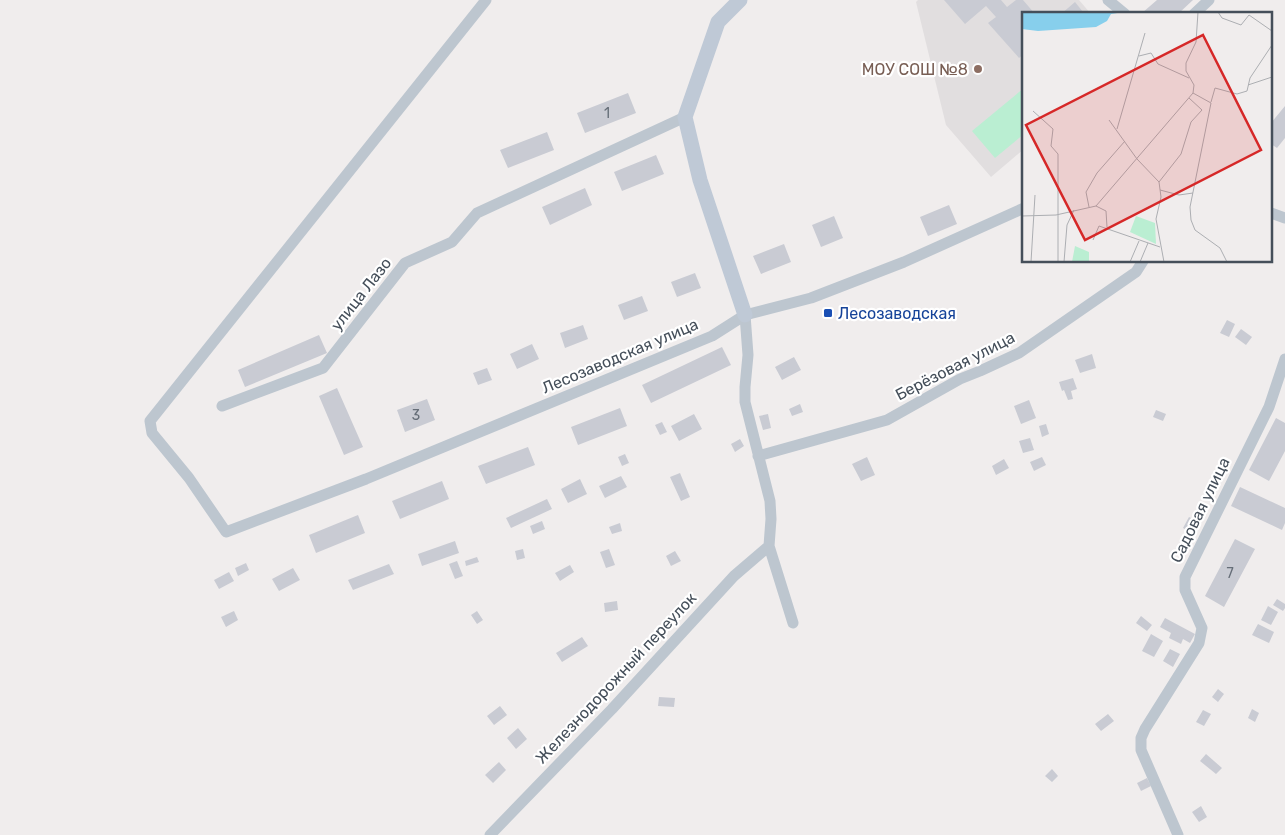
<svg xmlns="http://www.w3.org/2000/svg" width="1285" height="835" font-family="Rubik,sans-serif">
	<rect width="100%" height="100%" fill="#f0eded"/>
	<path fill="#e1dedf" d="M 918,0 L 1079,0 L 1091,14 L 1024,14 L 1024,149 L 991,177 L 946,125 L 916,2 Z"/>
	<path fill="#baeed2" d="M 1024,88 L 1024,134 L 995,158 L 972,131 Z"/>
	<path fill="#c9cbd3" d="M 944,0 L 1001,0 L 1007,7 L 1016,0 L 1023,0 L 1035,14 L 1024,14 L 1024,54 L 1019,58 L 988,23 L 996,17 L 986,6 L 965,24 Z
		M 1157,0 L 1193,0 L 1178,14 L 1143,14 L 1142,13 Z
		M 1075,2 L 1083,12 L 1081,14 L 1061,14 Z
		M 628,93 L 636,113 L 585,133 L 577,113 Z
		M 1285,106 L 1285,138 L 1277,148 L 1271,144 L 1271,123 Z
		M 547,132 L 554,150 L 508,168 L 500,150 Z
		M 656,155 L 664,174 L 622,191 L 614,172 Z
		M 585,188 L 592,205 L 550,225 L 542,207 Z
		M 949,205 L 957,224 L 928,236 L 920,217 Z
		M 834,216 L 843,238 L 821,247 L 812,225 Z
		M 784,244 L 791,262 L 761,274 L 753,256 Z
		M 695,273 L 701,288 L 677,297 L 671,282 Z
		M 642,296 L 648,311 L 624,320 L 618,305 Z
		M 1227,320 L 1235,324 L 1229,337 L 1220,333 Z
		M 583,325 L 588,339 L 565,348 L 560,333 Z
		M 1241,329 L 1252,337 L 1246,345 L 1235,337 Z
		M 319,335 L 327,353 L 245,387 L 238,370 Z
		M 532,344 L 539,359 L 517,369 L 510,354 Z
		M 722,347 L 731,365 L 651,403 L 642,385 Z
		M 1092,354 L 1096,368 L 1080,373 L 1075,360 Z
		M 794,357 L 801,370 L 782,380 L 775,367 Z
		M 487,368 L 492,380 L 478,385 L 473,373 Z
		M 1073,378 L 1077,389 L 1071,391 L 1073,399 L 1068,400 L 1064,390 L 1062,391 L 1059,382 Z
		M 337,388 L 363,447 L 344,455 L 319,396 Z
		M 427,399 L 435,420 L 405,432 L 397,410 Z
		M 1029,400 L 1036,418 L 1021,424 L 1014,406 Z
		M 800,404 L 803,412 L 792,416 L 789,409 Z
		M 620,408 L 627,426 L 578,445 L 571,427 Z
		M 1156,410 L 1166,414 L 1163,421 L 1153,417 Z
		M 694,414 L 702,429 L 679,441 L 671,426 Z
		M 768,414 L 771,428 L 763,430 L 759,416 Z
		M 1276,418 L 1285,423 L 1285,451 L 1269,481 L 1249,470 Z
		M 662,422 L 667,432 L 660,435 L 655,425 Z
		M 1046,424 L 1049,434 L 1042,437 L 1039,426 Z
		M 1030,438 L 1034,450 L 1023,453 L 1019,441 Z
		M 740,439 L 744,446 L 735,452 L 731,444 Z
		M 528,447 L 535,465 L 486,484 L 478,466 Z
		M 625,454 L 629,463 L 622,466 L 618,457 Z
		M 867,457 L 875,475 L 861,481 L 852,464 Z
		M 1042,457 L 1046,465 L 1034,471 L 1030,462 Z
		M 1004,459 L 1009,468 L 996,475 L 992,466 Z
		M 680,473 L 690,497 L 681,501 L 670,477 Z
		M 621,476 L 627,487 L 605,498 L 599,486 Z
		M 580,479 L 587,494 L 568,503 L 561,489 Z
		M 442,481 L 449,499 L 400,519 L 392,501 Z
		M 1240,487 L 1285,508 L 1285,523 L 1282,530 L 1231,506 Z
		M 547,499 L 552,509 L 511,528 L 506,518 Z
		M 358,515 L 365,533 L 316,553 L 309,535 Z
		M 1189,517 L 1197,521 L 1191,532 L 1183,528 Z
		M 542,521 L 545,529 L 533,534 L 530,526 Z
		M 620,523 L 622,531 L 612,534 L 609,527 Z
		M 1235,539 L 1255,549 L 1224,607 L 1205,596 Z
		M 455,541 L 459,553 L 422,566 L 418,554 Z
		M 523,549 L 525,558 L 517,560 L 515,551 Z
		M 609,549 L 615,565 L 606,568 L 600,552 Z
		M 675,551 L 681,561 L 671,566 L 666,556 Z
		M 477,557 L 479,562 L 466,566 L 465,561 Z
		M 457,561 L 463,576 L 455,579 L 449,564 Z
		M 246,563 L 249,570 L 238,576 L 235,568 Z
		M 389,564 L 394,574 L 353,590 L 348,580 Z
		M 570,565 L 574,572 L 560,581 L 555,573 Z
		M 293,568 L 300,580 L 279,591 L 272,579 Z
		M 229,572 L 234,581 L 219,589 L 214,580 Z
		M 1277,599 L 1285,604 L 1285,608 L 1283,611 L 1273,605 Z
		M 617,601 L 618,610 L 605,612 L 604,603 Z
		M 1268,606 L 1278,612 L 1271,625 L 1261,620 Z
		M 234,611 L 238,620 L 226,627 L 221,617 Z
		M 477,611 L 483,620 L 477,624 L 471,615 Z
		M 1141,616 L 1152,625 L 1147,631 L 1136,623 Z
		M 1165,618 L 1195,634 L 1190,643 L 1183,639 L 1181,644 L 1169,638 L 1171,633 L 1160,627 Z
		M 1258,624 L 1274,632 L 1269,643 L 1252,635 Z
		M 1151,634 L 1163,641 L 1154,657 L 1142,651 Z
		M 582,637 L 588,646 L 562,662 L 556,653 Z
		M 1170,649 L 1180,654 L 1173,667 L 1163,661 Z
		M 1218,689 L 1224,694 L 1218,702 L 1212,697 Z
		M 659,697 L 675,698 L 674,707 L 658,706 Z
		M 500,706 L 507,715 L 494,725 L 487,716 Z
		M 1252,709 L 1259,713 L 1255,722 L 1248,718 Z
		M 1203,710 L 1211,714 L 1204,726 L 1196,722 Z
		M 1108,714 L 1114,721 L 1101,731 L 1095,724 Z
		M 518,728 L 527,739 L 516,749 L 507,738 Z
		M 1206,754 L 1222,768 L 1216,774 L 1200,761 Z
		M 499,762 L 506,770 L 493,783 L 485,775 Z
		M 1052,769 L 1058,776 L 1052,782 L 1045,776 Z
		M 1147,778 L 1151,786 L 1141,791 L 1137,783 Z
		M 1201,806 L 1207,817 L 1199,822 L 1192,812 Z"/>
	<g fill="none" stroke-linecap="round" stroke-linejoin="round">
		<path stroke="#bdc6cf" stroke-width="11" d="M 486,0 L 150,421 L 152,433 L 189,478 L 226,532 L 366,479 L 712,336 L 745,315 L 811,298 L 904,262 L 1024,208
			M 1108,0 L 1125,14
			M 1194,14 L 1209,0
			M 1271,213 L 1285,218
			M 745,315 L 748,355 L 745,387 L 745,402 L 770,501 L 771,519 L 769,546 L 793,623
			M 222,406 L 323,368 L 405,263 L 452,242 L 477,213 L 685,117
			M 758,456 L 887,420 L 960,379 L 980,371 L 1019,353 L 1136,272 L 1143,261
			M 490,835 L 612,709 L 734,576 L 769,546
			M 1178,835 L 1141,750 L 1141,738 L 1145,729 L 1199,643 L 1202,628 L 1185,590 L 1185,577 L 1269,407 L 1285,359"/>
		<path stroke="#bfc9d6" stroke-width="15" d="M 740,0 L 718,22 L 685,117 L 700,180 L 745,315"/>
	</g>
	<circle fill="#8d6e63" stroke="#fff" stroke-width="2" cx="978" cy="69" r="5"/>
	<rect fill="#1a4fb4" stroke="#fff" stroke-width="2" x="823" y="308" width="10" height="10" rx="2.5"/>
	<g text-anchor="middle" dominant-baseline="central" stroke-width="4.5" stroke-linejoin="round" paint-order="stroke">
		<g font-size="14" fill="#666e78">
			<text x="607" y="113">1</text>
			<text x="416" y="415">3</text>
			<text x="1230" y="573">7</text>
		</g>
		<g font-size="16" fill="#785e54" stroke="#fff" text-anchor="end">
			<text x="968" y="69">МОУ СОШ №8</text>
		</g>
		<g font-size="16" fill="#454f5a" stroke="#fff">
			<text transform="translate(361 294) rotate(-52)">улица Лазо</text>
			<text transform="translate(620 356) rotate(-23)">Лесозаводская улица</text>
			<text transform="translate(955 366) rotate(-27)">Берёзовая улица</text>
			<text transform="translate(1200 510) rotate(-64)">Садовая улица</text>
			<text transform="translate(616 678) rotate(-47)">Железнодорожный переулок</text>
		</g>
		<g font-size="16" fill="#164399" stroke="#fff" text-anchor="start">
			<text x="838" y="313">Лесозаводская</text>
		</g>
	</g>
	<g transform="translate(1022 12)">
		<rect width="250" height="250" fill="#f0eded"/>
		<path d="M 114,204 L 133,211 L 134,232 L 108,220 ZM 53,234 L 67,240 L 67,250 L 50,250 Z" fill="#baeed2"/>
		<path d="M 0,0 L 102,0 L 89,2 L 85,9 L 74,15 L 16,19 L 0,17 Z" fill="#87cfec"/>
		<path fill="none" stroke="#acaeb2" stroke-width="1" d="M 196,0 L 200,6 L 219,13 L 227,3 L 250,19M 117,44 L 129,41 L 136,52 L 167,66M 226,73 L 250,65M 171,81 L 189,91 L 168,195 L 169,208 L 173,218 L 198,236 L 205,250M 171,81 L 172,73 L 164,59 L 164,51 L 174,30 L 176,0M 189,90 L 193,76 L 215,82 L 225,79 L 228,66 L 250,33M 11,99 L 31,117 L 29,134 L 36,142 L 36,250M 87,108 L 115,147 L 137,170 L 139,185 L 134,207 L 142,250M 95,117 L 123,21M 137,170 L 159,142 L 169,110 L 180,98 L 167,86M 138,178 L 157,183 L 171,181M 74,194 L 84,199 L 85,215M 67,195 L 64,180 L 75,161 L 103,129M 0,204 L 34,203 L 74,194 L 171,81M 71,228 L 77,214 L 138,235M 9,250 L 13,183M 42,250 L 45,213 L 52,198M 108,250 L 117,229M 118,250 L 126,231"/>
		<path fill="#d62828" fill-opacity="0.15" stroke="#d62828" stroke-width="2.5" d="M 181,23 L 239,138 L 63,228 L 4,113 Z"/>
		<rect width="250" height="250" fill="none" stroke="#454f5a" stroke-width="2.5"/>
	</g>
</svg>
